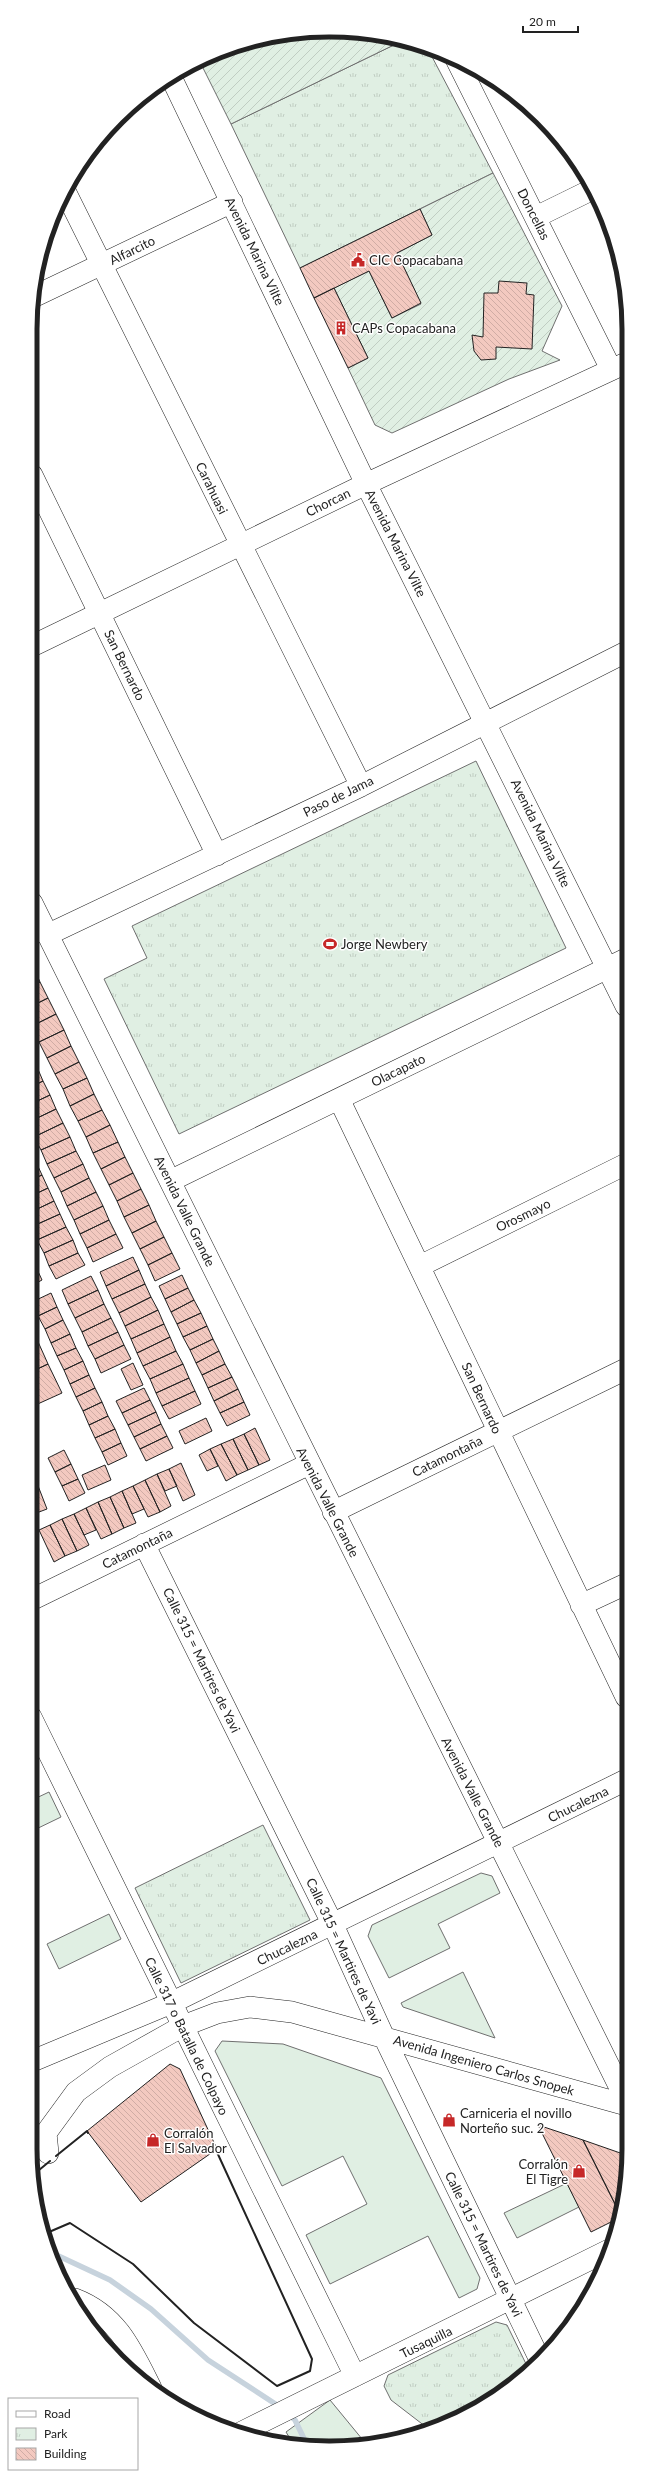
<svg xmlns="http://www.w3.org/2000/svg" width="659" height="2478" font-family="Lato,sans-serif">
	<defs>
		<pattern id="park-tufts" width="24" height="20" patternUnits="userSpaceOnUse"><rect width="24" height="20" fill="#e0efe3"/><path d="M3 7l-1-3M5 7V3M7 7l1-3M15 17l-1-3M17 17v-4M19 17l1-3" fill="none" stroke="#c0cdc2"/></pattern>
		<pattern id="garden-furrows" width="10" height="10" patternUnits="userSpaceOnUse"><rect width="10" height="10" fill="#e0efe3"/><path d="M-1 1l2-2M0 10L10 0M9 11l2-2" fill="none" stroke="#c0cdc2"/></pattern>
		<pattern id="building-back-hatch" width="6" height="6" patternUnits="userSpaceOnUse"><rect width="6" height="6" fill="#f3c9c0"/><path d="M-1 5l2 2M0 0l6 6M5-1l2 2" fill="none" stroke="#d0aca5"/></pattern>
	</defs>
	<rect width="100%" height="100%" fill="#fff"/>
	<path fill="#e0efe3" stroke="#6f6f6f" d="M 49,1792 L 61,1817 L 30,1832 L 30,1801 Z
		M 481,1873 L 492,1876 L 500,1893 L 438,1924 L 450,1948 L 389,1978 L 368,1936 L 372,1925 Z
		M 109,1914 L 121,1939 L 59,1969 L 47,1944 Z
		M 463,1972 L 495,2038 L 403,2007 L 401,2003 Z
		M 222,2041 L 283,2044 L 381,2078 L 480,2278 L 477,2289 L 459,2298 L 428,2236 L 330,2284 L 306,2235 L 367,2204 L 343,2156 L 282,2186 L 215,2051 Z
		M 567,2183 L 579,2207 L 517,2238 L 504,2213 Z
		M 87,2319 L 95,2321 L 101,2328 L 95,2331 Z
		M 330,2400 L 367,2445 L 310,2447 L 294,2445 L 286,2432 Z"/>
	<path fill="url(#park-tufts)" stroke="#6f6f6f" d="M 400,42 L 429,51 L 493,173 L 300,268 L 231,124 Z
		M 476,761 L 566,948 L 179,1134 L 104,979 L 147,958 L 132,926 Z
		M 263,1825 L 310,1920 L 181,1983 L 135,1888 Z
		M 496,2322 L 507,2325 L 529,2370 L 512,2386 L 430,2430 L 391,2400 L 384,2386 L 388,2375 Z"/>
	<path fill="url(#garden-furrows)" stroke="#6f6f6f" d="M 310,31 L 369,33 L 400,42 L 231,124 L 199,60 L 252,40 Z
		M 493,173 L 562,306 L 542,351 L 560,360 L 509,379 L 392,433 L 375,425 L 348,368 L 368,358 L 334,288 L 369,271 L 392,318 L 421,304 L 397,253 L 432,235 L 420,209 Z"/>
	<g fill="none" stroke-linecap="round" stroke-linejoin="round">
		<path stroke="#c7d3dd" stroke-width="5.5" d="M 50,2252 L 110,2280 L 151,2309 L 208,2360 L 280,2407
			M 288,2414 L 295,2420 L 308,2447"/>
	</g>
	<path fill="url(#building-back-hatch)" stroke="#222" d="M 420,209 L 432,235 L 397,253 L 421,303 L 392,318 L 369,271 L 314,298 L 300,268 Z
		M 499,281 L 527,283 L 526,294 L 534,295 L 532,349 L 496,347 L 496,359 L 481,360 L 474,351 L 472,335 L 483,337 L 484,293 L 498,293 Z
		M 334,288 L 368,358 L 348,368 L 314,298 Z
		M 33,966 L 40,982 L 32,986 L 32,967 Z
		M 40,982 L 48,998 L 32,1006 L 32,986 Z
		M 48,998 L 56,1014 L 32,1026 L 32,1006 Z
		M 56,1014 L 64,1030 L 39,1042 L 32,1026 Z
		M 64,1030 L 71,1046 L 47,1058 L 39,1042 Z
		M 71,1046 L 79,1062 L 55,1074 L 47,1058 Z
		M 32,1057 L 37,1067 L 32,1070 Z
		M 79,1062 L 87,1078 L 63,1089 L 55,1074 Z
		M 37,1067 L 43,1081 L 31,1087 L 32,1070 Z
		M 87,1078 L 94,1094 L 70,1106 L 63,1089 Z
		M 43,1081 L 50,1095 L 31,1104 L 31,1087 Z
		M 94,1094 L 102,1110 L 78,1121 L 70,1106 Z
		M 50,1095 L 56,1109 L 31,1121 L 31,1104 Z
		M 56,1109 L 63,1123 L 34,1137 L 31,1131 L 31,1121 Z
		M 102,1110 L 110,1125 L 86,1137 L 78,1121 Z
		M 63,1123 L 70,1137 L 41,1150 L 34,1137 Z
		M 110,1125 L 118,1142 L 93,1153 L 86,1137 Z
		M 70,1137 L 76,1151 L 47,1164 L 41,1150 Z
		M 118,1142 L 125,1157 L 101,1169 L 93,1153 Z
		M 76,1151 L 83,1164 L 54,1178 L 47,1164 Z
		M 31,1153 L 36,1162 L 31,1164 Z
		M 125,1157 L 133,1173 L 109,1185 L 101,1169 Z
		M 36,1162 L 42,1175 L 31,1180 L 31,1164 Z
		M 83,1164 L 89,1178 L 61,1192 L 54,1178 Z
		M 133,1173 L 141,1189 L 117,1201 L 109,1185 Z
		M 42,1175 L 48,1188 L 31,1196 L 31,1180 Z
		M 89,1178 L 96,1192 L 67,1206 L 61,1192 Z
		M 48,1188 L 54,1201 L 31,1212 L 31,1196 Z
		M 141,1189 L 149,1205 L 124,1217 L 117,1201 Z
		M 96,1192 L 103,1206 L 74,1220 L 67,1206 Z
		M 54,1201 L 60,1214 L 31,1227 L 31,1212 Z
		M 149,1205 L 156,1221 L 132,1233 L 124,1217 Z
		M 103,1206 L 109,1220 L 80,1234 L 74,1220 Z
		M 60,1214 L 66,1227 L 37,1240 L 31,1227 Z
		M 109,1220 L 116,1234 L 87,1248 L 80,1234 Z
		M 156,1221 L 164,1237 L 140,1249 L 132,1233 Z
		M 66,1227 L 73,1240 L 44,1253 L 37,1240 Z
		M 116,1234 L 123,1248 L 93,1262 L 87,1248 Z
		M 164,1237 L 172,1253 L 148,1265 L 140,1249 Z
		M 73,1240 L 78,1253 L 49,1266 L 44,1253 Z
		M 78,1253 L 85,1265 L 56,1279 L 49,1266 Z
		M 172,1253 L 180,1269 L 155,1281 L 148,1265 Z
		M 133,1257 L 139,1270 L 106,1286 L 100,1272 Z
		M 31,1258 L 36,1267 L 31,1269 Z
		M 36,1267 L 42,1280 L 31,1286 L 31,1269 Z
		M 139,1270 L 145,1284 L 112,1299 L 106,1286 Z
		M 182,1275 L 188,1288 L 165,1299 L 159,1286 Z
		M 91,1276 L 98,1290 L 68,1304 L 62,1290 Z
		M 145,1284 L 151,1297 L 119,1313 L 112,1299 Z
		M 188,1288 L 194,1300 L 171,1312 L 165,1299 Z
		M 98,1290 L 104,1304 L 75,1318 L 68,1304 Z
		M 51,1293 L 57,1307 L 38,1316 L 32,1302 Z
		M 151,1297 L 158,1310 L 125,1326 L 119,1313 Z
		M 194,1300 L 201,1313 L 177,1324 L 171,1312 Z
		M 104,1304 L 111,1318 L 82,1332 L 75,1318 Z
		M 57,1307 L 63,1320 L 45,1329 L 38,1316 Z
		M 158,1310 L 164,1324 L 131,1339 L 125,1326 Z
		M 201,1313 L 207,1326 L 183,1337 L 177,1324 Z
		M 111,1318 L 118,1332 L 88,1346 L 82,1332 Z
		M 63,1320 L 70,1334 L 51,1343 L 45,1329 Z
		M 164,1324 L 170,1337 L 137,1353 L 131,1339 Z
		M 31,1326 L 35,1335 L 31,1336 Z
		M 207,1326 L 213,1339 L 190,1350 L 183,1337 Z
		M 118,1332 L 124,1345 L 95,1359 L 88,1346 Z
		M 70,1334 L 76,1348 L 57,1356 L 51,1343 Z
		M 35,1335 L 48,1364 L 31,1372 L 31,1336 Z
		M 170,1337 L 176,1351 L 143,1366 L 137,1353 Z
		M 213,1339 L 219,1351 L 196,1363 L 190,1350 Z
		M 124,1345 L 131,1359 L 101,1373 L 95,1359 Z
		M 76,1348 L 83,1361 L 64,1370 L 57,1356 Z
		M 176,1351 L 183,1364 L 150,1379 L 143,1366 Z
		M 219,1351 L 225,1364 L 202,1375 L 196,1363 Z
		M 83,1361 L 89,1375 L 70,1384 L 64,1370 Z
		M 133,1363 L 143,1385 L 131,1390 L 121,1369 Z
		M 48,1364 L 62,1393 L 31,1407 L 31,1372 Z
		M 183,1364 L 189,1378 L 156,1393 L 150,1379 Z
		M 225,1364 L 232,1377 L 208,1388 L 202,1375 Z
		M 89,1375 L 95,1388 L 76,1397 L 70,1384 Z
		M 232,1377 L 238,1389 L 214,1401 L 208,1388 Z
		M 189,1378 L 195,1391 L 162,1406 L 156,1393 Z
		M 95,1388 L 102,1402 L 83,1411 L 76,1397 Z
		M 144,1388 L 150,1400 L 122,1413 L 116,1401 Z
		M 238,1389 L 244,1402 L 220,1413 L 214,1401 Z
		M 195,1391 L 201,1404 L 169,1419 L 162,1406 Z
		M 150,1400 L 156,1412 L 128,1425 L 122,1413 Z
		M 102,1402 L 108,1416 L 89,1425 L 83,1411 Z
		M 244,1402 L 250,1415 L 227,1426 L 220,1413 Z
		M 156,1412 L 161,1424 L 134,1437 L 128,1425 Z
		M 108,1416 L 115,1429 L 95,1438 L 89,1425 Z
		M 206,1418 L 212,1431 L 185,1444 L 179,1431 Z
		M 161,1424 L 167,1436 L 140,1449 L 134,1437 Z
		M 255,1428 L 270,1460 L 259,1465 L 244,1434 Z
		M 115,1429 L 121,1443 L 102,1452 L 95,1438 Z
		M 244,1434 L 259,1465 L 248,1470 L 233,1439 Z
		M 167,1436 L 173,1448 L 146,1461 L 140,1449 Z
		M 233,1439 L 248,1470 L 237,1475 L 221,1444 Z
		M 121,1443 L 127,1456 L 108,1465 L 102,1452 Z
		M 221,1444 L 237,1475 L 226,1481 L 210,1449 Z
		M 210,1449 L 218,1466 L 207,1471 L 199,1455 Z
		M 64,1450 L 71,1464 L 55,1472 L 48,1458 Z
		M 181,1463 L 195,1495 L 183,1501 L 169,1469 Z
		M 71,1464 L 78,1479 L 62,1486 L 55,1472 Z
		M 105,1465 L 111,1480 L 88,1490 L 82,1475 Z
		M 169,1469 L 177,1486 L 165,1491 L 157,1474 Z
		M 157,1474 L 171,1506 L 160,1512 L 145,1480 Z
		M 35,1478 L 47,1509 L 31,1515 L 31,1479 Z
		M 78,1479 L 85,1493 L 69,1501 L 62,1486 Z
		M 145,1480 L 160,1512 L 148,1517 L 133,1486 Z
		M 133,1486 L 144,1509 L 132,1514 L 122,1491 Z
		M 122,1491 L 136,1523 L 124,1528 L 110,1497 Z
		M 110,1497 L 124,1528 L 112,1534 L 98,1502 Z
		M 98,1502 L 112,1534 L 101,1539 L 86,1508 Z
		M 86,1508 L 96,1530 L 84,1535 L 74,1514 Z
		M 74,1514 L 89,1545 L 77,1551 L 62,1519 Z
		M 62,1519 L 77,1551 L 65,1556 L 50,1525 Z
		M 50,1525 L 65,1556 L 54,1562 L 39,1530 Z
		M 170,2064 L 180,2069 L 217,2149 L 141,2202 L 87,2131 Z
		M 538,2125 L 583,2140 L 620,2214 L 619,2218 L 591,2232 Z
		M 583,2140 L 626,2155 L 626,2188 L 620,2214 Z"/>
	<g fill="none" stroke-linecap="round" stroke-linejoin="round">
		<g stroke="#222" stroke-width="22">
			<path id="minor" d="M 456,59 L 611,369
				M 171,77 L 366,484 L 626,1006
				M 65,191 L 361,786
				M 536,217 L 593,189
				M 33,297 L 232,202
				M 32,475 L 217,855
				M 32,646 L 366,484 L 626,363
				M 32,903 L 626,2100
				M 47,935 L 361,786 L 626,652
				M 339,1099 L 626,1697
				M 170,1181 L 626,959
				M 420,1266 L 626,1164
				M 333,1512 L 626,1369
				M 144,1544 L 333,1925 L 384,2037 L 540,2360
				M 31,1600 L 309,1464
				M 581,1605 L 626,1584
				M 31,1717 L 355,2376
				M 30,2062 L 171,2003 L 626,1780
				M 48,2153 L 46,2133 L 76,2092 L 110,2067 L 183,2026 L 217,2013 L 250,2007 L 292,2012 L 626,2105
				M 75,2299 C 117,2315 132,2350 151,2388
				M 240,2433 L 611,2249"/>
		</g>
		<use href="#minor" stroke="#fff" stroke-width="21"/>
		<path stroke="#222" stroke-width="2" d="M 56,2156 L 87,2131 L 88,2133
			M 33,2175 L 50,2161
			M 41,2223 L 49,2232 L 70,2223 L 133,2264 L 194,2323 L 277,2386 L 310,2371 L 312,2359 L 216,2150"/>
	</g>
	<defs>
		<g id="civic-bare" transform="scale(1.08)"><path d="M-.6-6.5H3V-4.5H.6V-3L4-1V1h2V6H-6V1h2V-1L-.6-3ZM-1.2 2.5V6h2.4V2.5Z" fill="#c62828" stroke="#fff" stroke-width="2.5" paint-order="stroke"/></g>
		<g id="building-bare" transform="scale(1.08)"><path d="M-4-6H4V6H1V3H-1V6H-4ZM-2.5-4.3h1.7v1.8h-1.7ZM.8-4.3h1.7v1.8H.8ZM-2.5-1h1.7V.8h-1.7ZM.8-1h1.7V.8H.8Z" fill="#c62828" stroke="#fff" stroke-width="2.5" paint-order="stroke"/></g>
		<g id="stadium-bare" transform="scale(1.08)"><path d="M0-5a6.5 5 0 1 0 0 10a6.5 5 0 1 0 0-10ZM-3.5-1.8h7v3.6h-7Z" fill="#c62828" stroke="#fff" stroke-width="2.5" paint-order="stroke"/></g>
		<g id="shop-bare" transform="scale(1.08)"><path d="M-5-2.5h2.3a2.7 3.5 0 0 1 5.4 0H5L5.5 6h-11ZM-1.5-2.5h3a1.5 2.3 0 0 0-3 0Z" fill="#c62828" stroke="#fff" stroke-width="2.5" paint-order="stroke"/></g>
	</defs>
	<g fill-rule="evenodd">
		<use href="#civic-bare" x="358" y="260"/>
		<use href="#building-bare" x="341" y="328"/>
		<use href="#stadium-bare" x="330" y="944"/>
		<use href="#shop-bare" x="449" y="2120"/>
		<use href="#shop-bare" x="153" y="2140"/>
		<use href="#shop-bare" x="579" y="2171"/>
	</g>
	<g text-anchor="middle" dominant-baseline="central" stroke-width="3" stroke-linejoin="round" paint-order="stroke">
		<g font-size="13" fill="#222" stroke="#fff">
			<text transform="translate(534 214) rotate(63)">Doncellas</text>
			<text transform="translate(132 250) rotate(-26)">Alfarcito</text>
			<text transform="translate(255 251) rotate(64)">Avenida Marina Vilte</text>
			<text transform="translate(212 488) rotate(64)">Carahuasi</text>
			<text transform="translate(328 502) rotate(-26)">Chorcan</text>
			<text transform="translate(396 543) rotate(63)">Avenida Marina Vilte</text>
			<text transform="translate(125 665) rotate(64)">San Bernardo</text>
			<text transform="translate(338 796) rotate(-26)">Paso de Jama</text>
			<text transform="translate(541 833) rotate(64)">Avenida Marina Vilte</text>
			<text transform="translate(398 1070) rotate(-26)">Olacapato</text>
			<text transform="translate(185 1211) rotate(64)">Avenida Valle Grande</text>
			<text transform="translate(523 1215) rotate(-26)">Orosmayo</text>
			<text transform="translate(482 1398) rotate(65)">San Bernardo</text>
			<text transform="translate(447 1456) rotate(-26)">Catamontaña</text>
			<text transform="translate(328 1502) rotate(63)">Avenida Valle Grande</text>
			<text transform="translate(137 1548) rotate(-26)">Catamontaña</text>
			<text transform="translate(202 1660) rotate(64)">Calle 315 = Martires de Yavi</text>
			<text transform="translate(473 1792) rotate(63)">Avenida Valle Grande</text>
			<text transform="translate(578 1804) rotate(-26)">Chucalezna</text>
			<text transform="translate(287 1947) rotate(-26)">Chucalezna</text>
			<text transform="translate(344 1951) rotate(65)">Calle 315 = Martires de Yavi</text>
			<text transform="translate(187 2036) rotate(64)">Calle 317 o Batalla de Colpayo</text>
			<text transform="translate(484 2065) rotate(16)">Avenida Ingeniero Carlos Snopek</text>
			<text transform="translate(484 2244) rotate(64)">Calle 315 = Martires de Yavi</text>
			<text transform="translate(426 2342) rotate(-26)">Tusaquilla</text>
		</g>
		<g font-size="13" fill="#222" stroke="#fff" text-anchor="start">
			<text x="369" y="260">CIC Copacabana</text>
			<text x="352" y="328">CAPs Copacabana</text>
			<text x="341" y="944">Jorge Newbery</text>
			<text x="460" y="2113">Carniceria el novillo<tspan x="460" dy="15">Norteño suc. 2</tspan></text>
			<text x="164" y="2133">Corralón<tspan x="164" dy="15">El Salvador</tspan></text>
			<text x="568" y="2164" text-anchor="end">Corralón<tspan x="568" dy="15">El Tigre</tspan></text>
		</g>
	</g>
	<path d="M0 0H659V2478H0ZM329 37H330A292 292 0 0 1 622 329V2149A292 292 0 0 1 330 2441H329A292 292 0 0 1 37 2149V329A292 292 0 0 1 329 37Z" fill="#fff" fill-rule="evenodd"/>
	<path fill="none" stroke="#222" stroke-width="5" d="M329 37H330A292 292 0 0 1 622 329V2149A292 292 0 0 1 330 2441H329A292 292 0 0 1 37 2149V329A292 292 0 0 1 329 37Z"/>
	<rect x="8" y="2398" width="130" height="72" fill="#ffffff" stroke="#a7a7a7"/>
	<rect x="16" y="2411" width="20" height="6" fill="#ffffff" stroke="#a7a7a7"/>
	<text x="44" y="2418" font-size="12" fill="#222222">Road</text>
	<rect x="16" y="2428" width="20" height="12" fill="url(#park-tufts)" stroke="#a7a7a7"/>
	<text x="44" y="2438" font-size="12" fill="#222222">Park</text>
	<rect x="16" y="2448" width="20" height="12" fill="url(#building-back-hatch)" stroke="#a7a7a7"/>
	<text x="44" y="2458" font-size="12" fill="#222222">Building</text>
	<path d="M523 26v6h55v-6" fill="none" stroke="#222222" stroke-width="2"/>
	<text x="529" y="26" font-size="12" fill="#222222" stroke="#ffffff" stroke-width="3" paint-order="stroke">20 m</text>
</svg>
